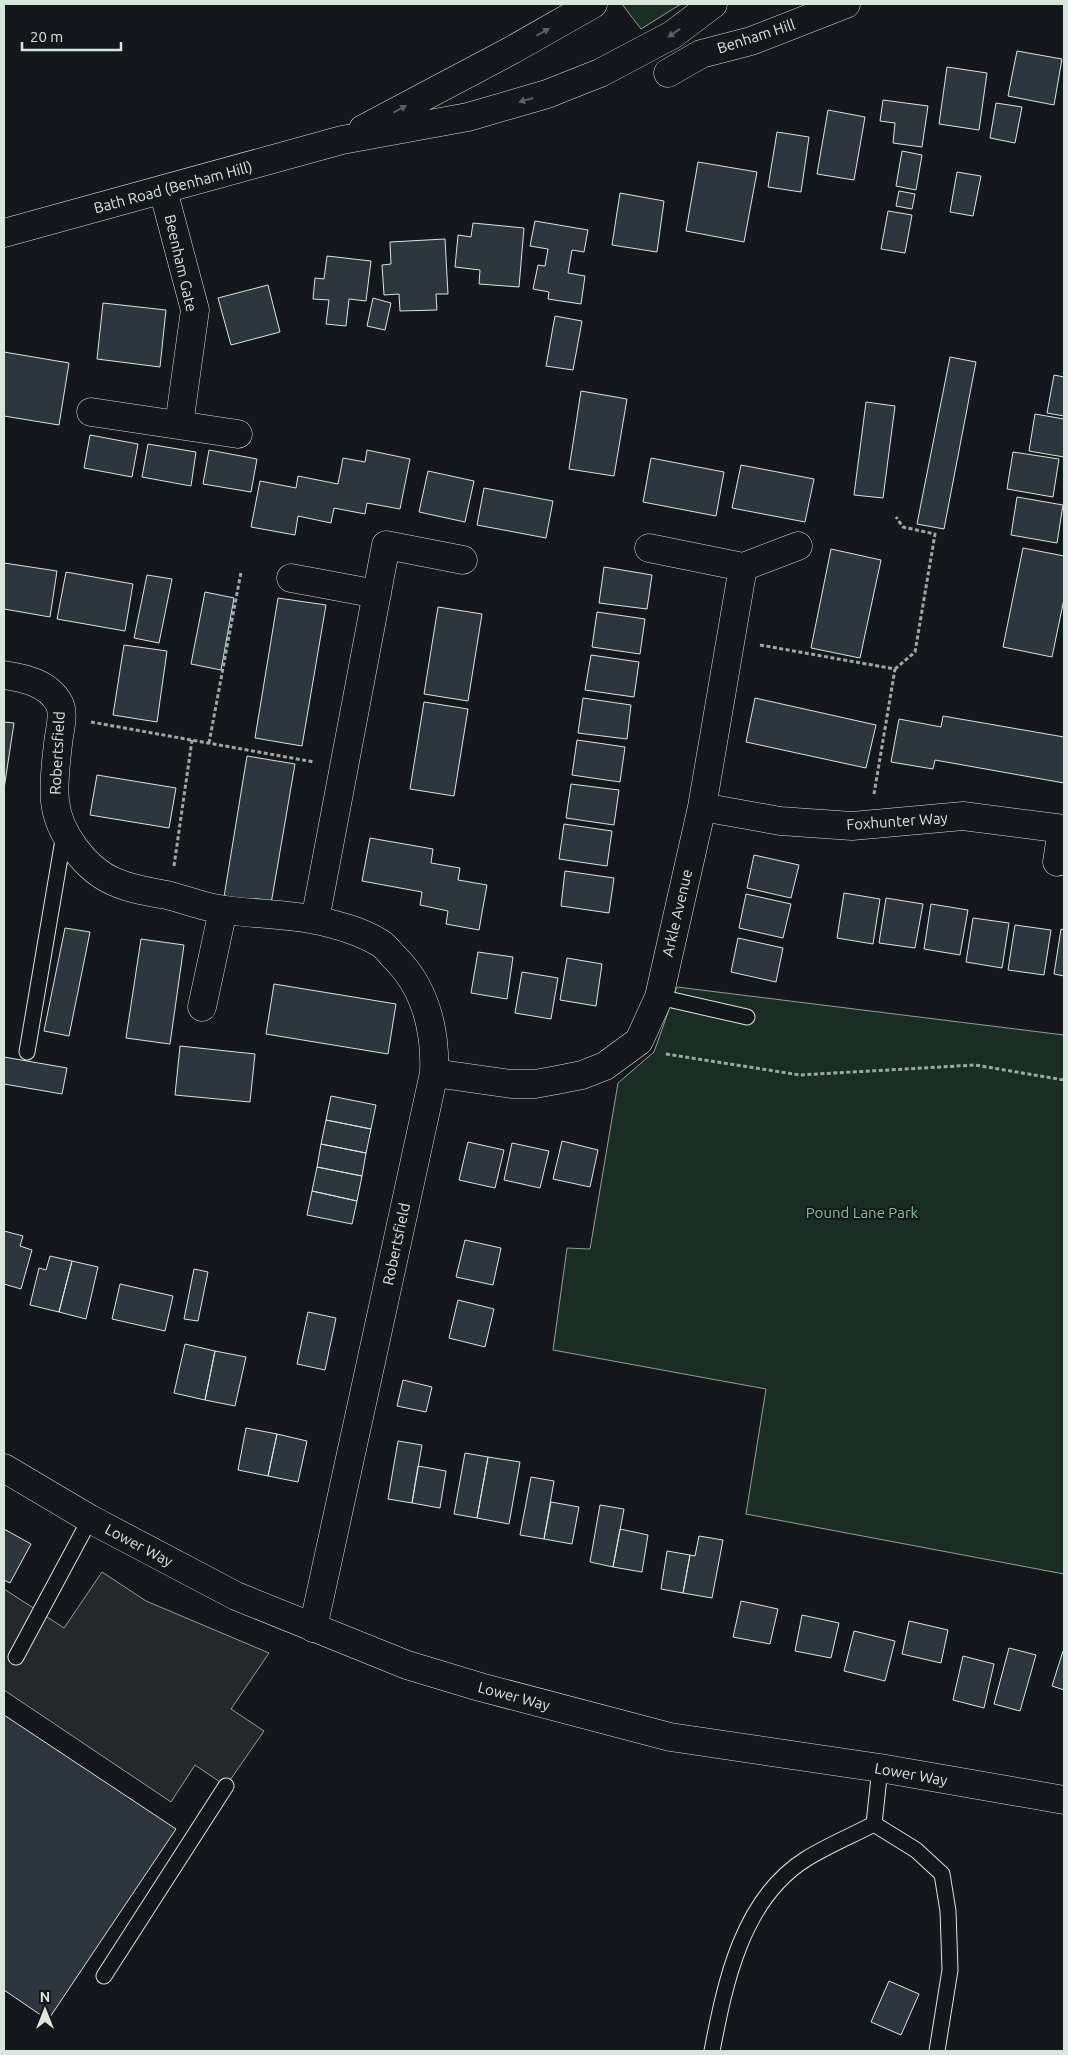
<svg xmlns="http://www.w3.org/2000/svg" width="1068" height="2055" font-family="Ubuntu,sans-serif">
	<rect width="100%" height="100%" fill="#14181c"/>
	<path fill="#1a2d24" stroke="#939e99" d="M 622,4 L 681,4 L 641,29 Z
		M 677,987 L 1064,1035 L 1064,1574 L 746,1514 L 766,1389 L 553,1350 L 567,1248 L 590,1249 L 618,1083 L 654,1052 Z"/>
	<path fill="#24282b" stroke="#939e99" d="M 102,1572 L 146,1601 L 269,1653 L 231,1709 L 264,1731 L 226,1786 L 195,1765 L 171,1802 L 4,1690 L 4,1589 L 64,1628 Z"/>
	<path fill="#2c363c" stroke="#d8e6dc" d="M 1017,51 L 1062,59 L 1054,105 L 1008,96 Z
		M 947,67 L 987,73 L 979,130 L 939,124 Z
		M 883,100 L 928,106 L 922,147 L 893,143 L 895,123 L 880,121 Z
		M 996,103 L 1022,107 L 1015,143 L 990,138 Z
		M 828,110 L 865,117 L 854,180 L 817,174 Z
		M 777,132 L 809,137 L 801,192 L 768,187 Z
		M 902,151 L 922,155 L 916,190 L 896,186 Z
		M 698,162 L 757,172 L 744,242 L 686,231 Z
		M 957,172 L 981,176 L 973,216 L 950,212 Z
		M 899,191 L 915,194 L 912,209 L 896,206 Z
		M 620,193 L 664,201 L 657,252 L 612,245 Z
		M 888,211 L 912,215 L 905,253 L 881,249 Z
		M 535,221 L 588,230 L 584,252 L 572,250 L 568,273 L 585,276 L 581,304 L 548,299 L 549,292 L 533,289 L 538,265 L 545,266 L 548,249 L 530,246 Z
		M 473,223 L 524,228 L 519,287 L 479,284 L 480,270 L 455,267 L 458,235 L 471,237 Z
		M 445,239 L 448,294 L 436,294 L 437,310 L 400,311 L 399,294 L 384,295 L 382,265 L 391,264 L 390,242 Z
		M 327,256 L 371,261 L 366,301 L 349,299 L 346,326 L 326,324 L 329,300 L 313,299 L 315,278 L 324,279 Z
		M 268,285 L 280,332 L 231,345 L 218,298 Z
		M 373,298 L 391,303 L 385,330 L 367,326 Z
		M 103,303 L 166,310 L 160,367 L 97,359 Z
		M 555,316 L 582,321 L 573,370 L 546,366 Z
		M 4,352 L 69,363 L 59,425 L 4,416 Z
		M 950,357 L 976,362 L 944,529 L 917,524 Z
		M 1054,375 L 1064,377 L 1064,416 L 1047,413 Z
		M 581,391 L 627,399 L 614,476 L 569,469 Z
		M 866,402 L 895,406 L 883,498 L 854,495 Z
		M 1035,414 L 1064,419 L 1064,457 L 1029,451 Z
		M 90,435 L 138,444 L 132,477 L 84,468 Z
		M 148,444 L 196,452 L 191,486 L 142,477 Z
		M 209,450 L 257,459 L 251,492 L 203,484 Z
		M 367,450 L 410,459 L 400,509 L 367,503 L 365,514 L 334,508 L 331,523 L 298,516 L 295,535 L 251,527 L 260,481 L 296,488 L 298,476 L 338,484 L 343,458 L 365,462 Z
		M 1013,452 L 1059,459 L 1053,497 L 1007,489 Z
		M 651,458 L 724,472 L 716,516 L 643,502 Z
		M 741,465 L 814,479 L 805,522 L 732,508 Z
		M 428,471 L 474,481 L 465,522 L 419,512 Z
		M 484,488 L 553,501 L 546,538 L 477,525 Z
		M 1017,497 L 1063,505 L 1057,543 L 1011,535 Z
		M 1023,548 L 1064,556 L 1064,599 L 1052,657 L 1003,647 Z
		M 831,549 L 881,560 L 860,658 L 811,648 Z
		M 4,563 L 57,571 L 50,617 L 4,609 Z
		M 604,567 L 652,575 L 647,609 L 599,603 Z
		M 66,572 L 133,584 L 125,631 L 57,619 Z
		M 147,575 L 172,579 L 159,643 L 134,638 Z
		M 205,592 L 234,598 L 221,670 L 191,664 Z
		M 278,598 L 326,605 L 302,746 L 255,738 Z
		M 438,607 L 482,614 L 468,701 L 424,694 Z
		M 597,612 L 645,619 L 640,654 L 592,647 Z
		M 124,645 L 167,651 L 157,722 L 113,715 Z
		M 591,655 L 639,662 L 634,697 L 585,690 Z
		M 583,698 L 631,705 L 627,739 L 578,733 Z
		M 755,698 L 876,725 L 866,768 L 746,742 Z
		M 424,702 L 468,709 L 454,796 L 410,789 Z
		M 943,716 L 1064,737 L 1064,783 L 935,760 L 933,769 L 891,762 L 899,719 L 941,727 Z
		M 4,722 L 14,723 L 4,789 Z
		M 577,740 L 625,747 L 620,782 L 572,775 Z
		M 247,756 L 295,764 L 271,904 L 224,897 Z
		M 97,775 L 176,788 L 169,828 L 90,815 Z
		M 571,784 L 619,790 L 614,825 L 566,818 Z
		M 564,824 L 612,831 L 607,866 L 559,859 Z
		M 370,838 L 433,849 L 431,863 L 460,868 L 458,880 L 487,885 L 479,930 L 446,924 L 448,911 L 420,905 L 422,892 L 362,881 Z
		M 754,855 L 799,865 L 791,898 L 747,888 Z
		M 565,871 L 614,878 L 609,913 L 561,906 Z
		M 844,893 L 880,899 L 873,944 L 837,938 Z
		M 746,894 L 791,904 L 783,938 L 739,928 Z
		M 886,898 L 923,904 L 915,948 L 879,943 Z
		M 931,904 L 968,910 L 960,955 L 924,949 Z
		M 973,918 L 1009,923 L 1002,968 L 966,962 Z
		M 1015,925 L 1051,930 L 1044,975 L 1008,970 Z
		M 65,928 L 90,932 L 69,1036 L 44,1031 Z
		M 1061,929 L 1064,930 L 1064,976 L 1054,974 Z
		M 738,938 L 783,948 L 776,982 L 731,972 Z
		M 141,939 L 184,945 L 170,1044 L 126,1038 Z
		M 478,952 L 513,957 L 507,999 L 471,993 Z
		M 567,958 L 602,964 L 596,1006 L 560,1000 Z
		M 522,972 L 558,978 L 551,1019 L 515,1013 Z
		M 274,984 L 396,1004 L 388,1054 L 266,1034 Z
		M 180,1046 L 255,1054 L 250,1102 L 175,1095 Z
		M 4,1057 L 67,1068 L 62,1094 L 4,1084 Z
		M 331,1096 L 376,1105 L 371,1129 L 326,1120 Z
		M 326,1120 L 371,1129 L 366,1153 L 321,1144 Z
		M 562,1141 L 598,1150 L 590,1187 L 553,1179 Z
		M 468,1142 L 504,1150 L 495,1188 L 459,1180 Z
		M 512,1143 L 549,1151 L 540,1188 L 504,1180 Z
		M 321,1144 L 366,1153 L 362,1176 L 317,1167 Z
		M 317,1167 L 362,1176 L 357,1201 L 312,1191 Z
		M 312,1191 L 357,1201 L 352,1224 L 307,1215 Z
		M 4,1231 L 23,1236 L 20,1246 L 32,1250 L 21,1289 L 4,1284 Z
		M 465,1240 L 501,1248 L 493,1285 L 456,1277 Z
		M 50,1256 L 72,1261 L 59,1312 L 30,1305 L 39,1268 L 46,1270 Z
		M 72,1261 L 98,1267 L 86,1319 L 59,1312 Z
		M 194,1269 L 208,1272 L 198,1321 L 184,1319 Z
		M 120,1284 L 173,1296 L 165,1331 L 112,1319 Z
		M 458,1300 L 494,1309 L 485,1347 L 449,1338 Z
		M 308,1312 L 336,1318 L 325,1370 L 297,1364 Z
		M 185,1344 L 215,1351 L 205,1400 L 174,1393 Z
		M 215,1351 L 246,1357 L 235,1406 L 205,1400 Z
		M 403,1380 L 432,1387 L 426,1412 L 397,1406 Z
		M 246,1428 L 277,1434 L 268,1476 L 238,1470 Z
		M 277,1434 L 307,1441 L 298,1482 L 268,1476 Z
		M 398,1441 L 422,1445 L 412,1503 L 388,1499 Z
		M 465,1453 L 488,1457 L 477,1518 L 454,1514 Z
		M 488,1457 L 520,1462 L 509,1524 L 477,1518 Z
		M 418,1466 L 446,1471 L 440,1508 L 412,1503 Z
		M 531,1477 L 554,1481 L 544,1539 L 520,1535 Z
		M 551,1502 L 579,1507 L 572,1544 L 544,1539 Z
		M 600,1505 L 624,1509 L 613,1567 L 590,1562 Z
		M 4,1529 L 31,1544 L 10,1583 L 4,1580 Z
		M 620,1529 L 648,1535 L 642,1572 L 613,1567 Z
		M 699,1536 L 723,1540 L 712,1598 L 683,1593 L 690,1555 L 695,1556 Z
		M 667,1551 L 690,1555 L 683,1593 L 661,1589 Z
		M 741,1601 L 778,1609 L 770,1644 L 733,1637 Z
		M 802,1615 L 839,1623 L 831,1658 L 795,1651 Z
		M 909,1621 L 948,1630 L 941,1663 L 902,1654 Z
		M 854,1631 L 895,1641 L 885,1681 L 844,1671 Z
		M 1009,1648 L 1036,1655 L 1020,1711 L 994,1704 Z
		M 1063,1651 L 1064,1651 L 1064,1690 L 1052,1686 Z
		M 963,1656 L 994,1664 L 984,1708 L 953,1700 Z
		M 4,1715 L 176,1829 L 48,2020 L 4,1990 Z
		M 889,1981 L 919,1994 L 901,2035 L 871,2022 Z"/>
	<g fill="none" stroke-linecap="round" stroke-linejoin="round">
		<g stroke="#d8e6dc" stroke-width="17">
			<path id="lane" d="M 659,997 L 747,1017
				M 27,1052 L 64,834
				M 16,1657 L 90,1519
				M 874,1824 L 916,1850 L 942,1874 L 948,1911 L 950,1970 L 937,2051
				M 874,1824 L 880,1768
				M 104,1976 L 226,1786
				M 712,2051 C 725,1983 742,1899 806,1859 C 827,1846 851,1836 874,1824"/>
		</g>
		<g stroke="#d8e6dc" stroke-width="29">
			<path id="street" d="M 668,73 L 701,54 L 751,41 L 846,4
				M 163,190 L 195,310 L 179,425
				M 91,412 L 238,434
				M 649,548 L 743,567
				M 291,578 L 377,594
				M 4,675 C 24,678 48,683 59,703 C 65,714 59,732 58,744 C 56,763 53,782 55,801 C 58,833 86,870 115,882 C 131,889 149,892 167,895 C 186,900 206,908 225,910 C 255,914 286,914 316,920 C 337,925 361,931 380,943 C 385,946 389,951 393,956 C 425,986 436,1030 434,1073 L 313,1628
				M 702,807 L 780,821 L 852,826 L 963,816 L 1064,829
				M 1057,862 L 1062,829
				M 315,920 L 386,545 L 463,560
				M 202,1007 L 223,910
				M 434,1073 L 511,1084 L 535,1084 L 557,1080 L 582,1075 L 605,1066 L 639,1041 L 659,997 L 702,807 L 743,567 L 798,546"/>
		</g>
		<g stroke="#d8e6dc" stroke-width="29">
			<path id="secondary" d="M 4,1468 L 90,1519 L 236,1596 L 407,1665 L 480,1687 L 670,1737 L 880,1768 L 1064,1800"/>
		</g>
		<g stroke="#d8e6dc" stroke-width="29">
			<path id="primary" d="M 363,129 L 512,50 L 593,4
				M 4,233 L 342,140 L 468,117 L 547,94 L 600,73 L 672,35 L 713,4"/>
		</g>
		<path stroke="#9da8a2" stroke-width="3" stroke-dasharray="4 2.5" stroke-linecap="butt" d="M 760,645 L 895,669 L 874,794
			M 895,669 L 915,652 L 935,534 L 903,527 L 896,517
			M 91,722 L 314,762
			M 209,743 L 241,572
			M 174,866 L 192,740
			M 666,1054 L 800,1075 L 975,1065 L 1064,1080"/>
		<use href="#lane" stroke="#14181c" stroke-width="15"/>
		<use href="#street" stroke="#14181c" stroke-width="28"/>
		<use href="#secondary" stroke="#14181c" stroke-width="28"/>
		<use href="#primary" stroke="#14181c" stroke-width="28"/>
	</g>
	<defs><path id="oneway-solid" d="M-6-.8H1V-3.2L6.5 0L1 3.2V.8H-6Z" transform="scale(1.25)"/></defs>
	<g fill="#59605f">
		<use href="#oneway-solid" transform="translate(543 32) rotate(-29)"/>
		<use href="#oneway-solid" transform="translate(674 33) rotate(146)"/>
		<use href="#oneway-solid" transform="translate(526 100) rotate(164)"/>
		<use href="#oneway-solid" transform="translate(400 109) rotate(-29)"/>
	</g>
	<g text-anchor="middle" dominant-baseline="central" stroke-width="4" stroke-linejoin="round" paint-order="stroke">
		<g font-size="15" fill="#d8e6dc" stroke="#14181c">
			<text transform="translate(756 36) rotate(-18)">Benham Hill</text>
			<text transform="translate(173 187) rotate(-15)">Bath Road (Benham Hill)</text>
			<text transform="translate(181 263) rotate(77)">Beenham Gate</text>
			<text transform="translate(57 753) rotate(-87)">Robertsfield</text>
			<text transform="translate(897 821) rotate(-4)">Foxhunter Way</text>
			<text transform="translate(677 913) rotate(-77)">Arkle Avenue</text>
			<text transform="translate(396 1244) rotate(-78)">Robertsfield</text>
			<text transform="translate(139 1545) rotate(28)">Lower Way</text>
			<text transform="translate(514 1696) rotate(15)">Lower Way</text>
			<text transform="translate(911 1774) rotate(10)">Lower Way</text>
		</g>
		<g font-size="15" fill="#8ac095" stroke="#14181c">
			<text x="862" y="1212">Pound Lane Park</text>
		</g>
	</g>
	<rect width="1068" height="2055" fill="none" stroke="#d8e6dc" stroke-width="10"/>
	<g transform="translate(45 2010)" stroke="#14181c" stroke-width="4" paint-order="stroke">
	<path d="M0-4L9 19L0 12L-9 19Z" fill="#d8e6dc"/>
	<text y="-8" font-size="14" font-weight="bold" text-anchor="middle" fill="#d8e6dc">N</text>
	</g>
	<path d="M22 42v8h99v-8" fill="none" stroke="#d8e6dc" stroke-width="2.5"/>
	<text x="30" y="42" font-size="15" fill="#d8e6dc" stroke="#14181c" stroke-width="4" paint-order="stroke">20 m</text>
</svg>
